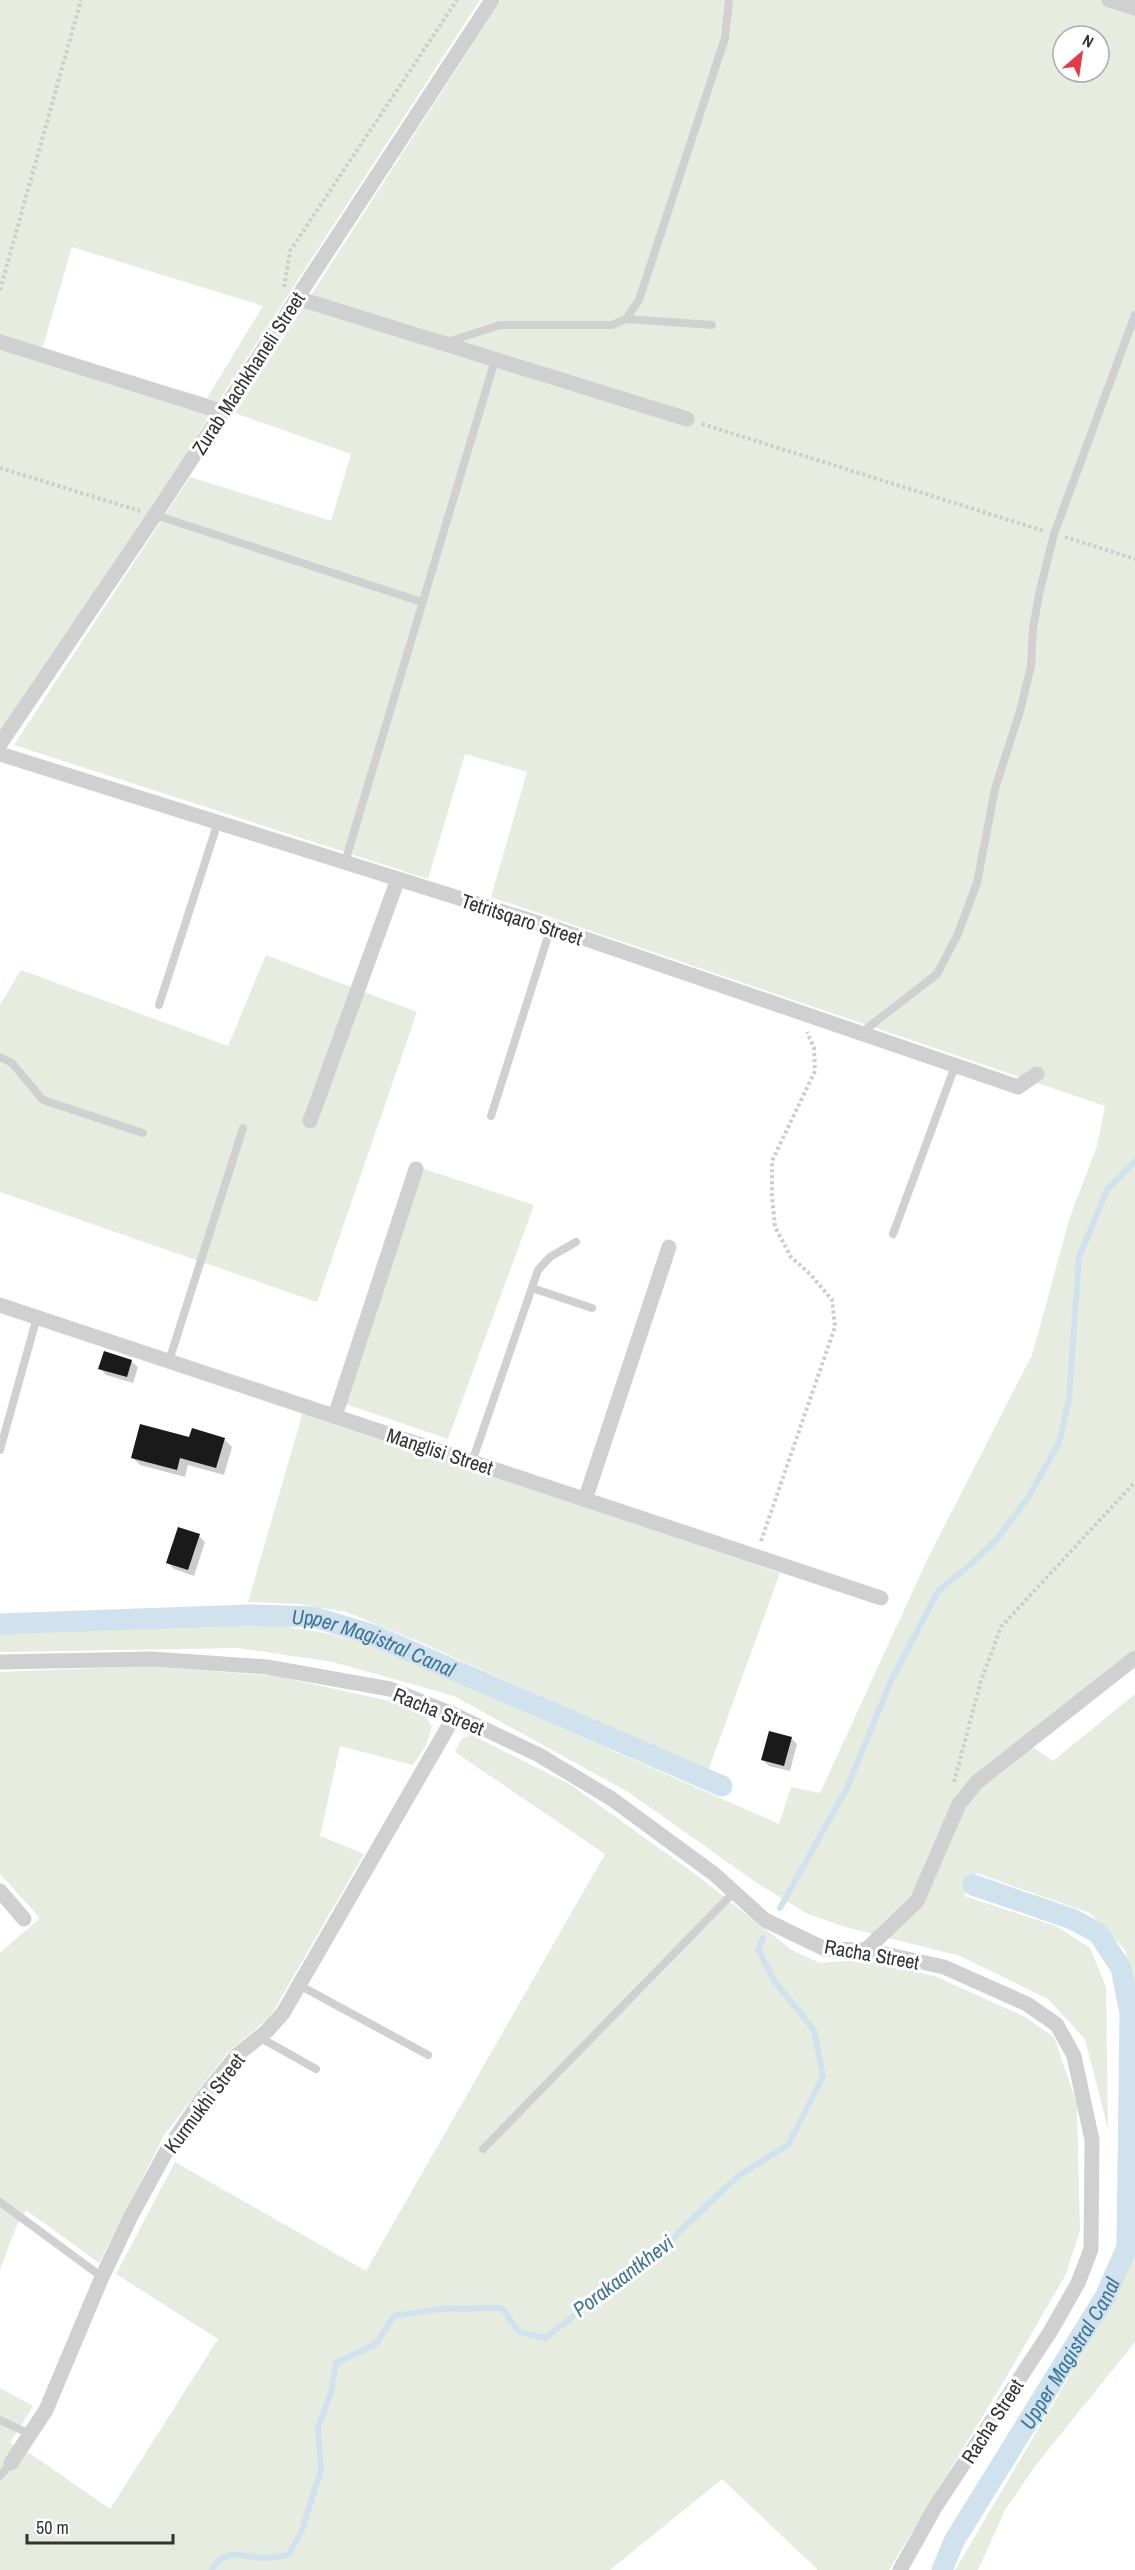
<svg xmlns="http://www.w3.org/2000/svg" width="1135" height="2570" font-family="'Archivo Narrow',sans-serif">
	<rect width="100%" height="100%" fill="#fff"/>
	<path fill="#e6ecdf" fill-rule="evenodd" d="M 0,0 L 480,0 L 217,404 L 145,520 L 0,735 ZM 72,247 L 263,306 L 207,398 L 42,350 Z
		M 501,0 L 1135,0 L 1135,1650 L 1028,1744 L 1053,1761 L 1135,1694 L 1135,1990 L 1125,1950 L 1090,1913 L 976,1873 L 964,1896 L 1056,1926 L 1090,1948 L 1106,1987 L 1108,2129 L 1085,2039 L 1048,1999 L 960,1956 L 845,1927 L 806,1913 L 760,1885 L 628,1792 L 454,1696 L 333,1662 L 238,1648 L 0,1652 L 0,1634 L 240,1625 L 282,1626 L 331,1634 L 373,1645 L 779,1824 L 791,1787 L 820,1793 L 928,1558 L 1032,1355 L 1070,1217 L 1097,1146 L 1105,1106 L 491,897 L 527,772 L 465,754 L 428,879 L 14,745 L 190,477 L 331,521 L 351,454 L 235,413 ZM 1063,36 L 1099,36 L 1099,72 L 1063,72 Z
		M 266,955 L 417,1012 L 317,1302 L 0,1192 L 0,1005 L 21,970 L 228,1046 Z
		M 421,1168 L 534,1205 L 448,1439 L 337,1401 Z
		M 303,1412 L 780,1573 L 708,1771 L 424,1644 L 346,1612 L 299,1604 L 248,1602 Z
		M 144,1666 L 276,1676 L 394,1702 L 425,1715 L 432,1727 L 426,1745 L 413,1765 L 340,1746 L 320,1836 L 364,1854 L 270,2017 L 228,2052 L 165,2134 L 99,2263 L 26,2210 L 17,2225 L 0,2269 L 0,1953 L 40,1918 L 0,1874 L 0,1672 Z
		M 472,1735 L 571,1785 L 695,1874 L 792,1950 L 820,1963 L 866,1959 L 937,1977 L 1025,2017 L 1054,2037 L 1077,2104 L 1080,2231 L 1065,2276 L 1001,2386 L 889,2570 L 818,2570 L 722,2479 L 610,2570 L 0,2570 L 0,2388 L 33,2406 L 10,2443 L 31,2454 L 110,2509 L 218,2339 L 116,2274 L 175,2162 L 366,2271 L 605,1854 L 455,1752 L 462,1738 Z
		M 1135,2254 L 1135,2342 L 1036,2465 L 1005,2510 L 978,2570 L 955,2570 L 1105,2316 Z"/>
	<path fill="#0003" d="M 131,1361 L 138,1367 L 133,1383 L 106,1375 L 100,1368 Z
		M 190,1439 L 224,1439 L 232,1447 L 224,1475 L 188,1465 L 185,1477 L 140,1465 L 133,1458 Z
		M 199,1536 L 205,1542 L 194,1576 L 174,1569 L 168,1563 Z
		M 791,1738 L 797,1744 L 790,1771 L 769,1766 L 763,1760 Z"/>
	<g fill="none" stroke-linecap="round" stroke-linejoin="round">
		<path stroke="#cfe2ee" stroke-width="6" d="M 780,1908 L 847,1788 L 890,1683 L 938,1591 L 970,1565 L 997,1539 L 1027,1499 L 1059,1443 L 1069,1399 L 1079,1257 L 1107,1190 L 1135,1161
			M 212,2570 C 226,2545 244,2558 264,2558 C 272,2558 281,2556 288,2555 L 301,2533 L 321,2470 L 318,2427 L 331,2393 L 336,2363 L 376,2344 L 394,2316 L 440,2309 L 502,2308 L 519,2332 L 545,2338 L 576,2314 L 601,2289 L 660,2254 L 683,2228 L 738,2176 L 788,2145 L 823,2076 L 814,2030 L 775,1982 L 758,1949 L 763,1938"/>
		<g stroke="#cfe2ee" stroke-width="21">
			<path id="s1" d="M 0,1624 L 250,1615 L 314,1617 L 373,1635 L 722,1786"/>
			<path id="s2" d="M 942,2570 L 954,2541 L 1105,2297 L 1127,2247 L 1130,2013 L 1121,1968 L 1098,1933 L 1072,1919 L 973,1885"/>
		</g>
	</g>
	<path fill="#1a1a1a" d="M 104,1351 L 132,1360 L 127,1377 L 98,1369 Z
		M 140,1424 L 189,1437 L 192,1428 L 225,1438 L 216,1468 L 180,1458 L 177,1470 L 131,1458 Z
		M 178,1527 L 200,1534 L 188,1570 L 166,1563 Z
		M 769,1731 L 792,1737 L 784,1766 L 761,1760 Z"/>
	<g fill="none" stroke-linecap="round" stroke-linejoin="round">
		<path stroke="#cdcdcd" stroke-width="4" stroke-dasharray="3 3" stroke-linecap="butt" d="M 284,287 L 290,251 L 457,0
			M 0,290 L 81,0
			M 702,424 L 1044,531
			M 0,468 L 140,511
			M 1065,537 L 1135,559
			M 761,1541 L 835,1327 L 832,1300 L 811,1275 L 791,1257 L 775,1227 L 772,1196 L 772,1161 L 815,1071 L 814,1048 L 807,1032
			M 954,1782 L 981,1681 L 1001,1627 L 1135,1482"/>
		<path stroke="#d0d0d0" stroke-width="8" d="M 626,319 L 712,325
			M 447,342 L 500,325 L 612,325 L 626,319 L 639,300 L 725,38 L 729,0
			M 155,515 L 422,602
			M 345,862 L 495,360
			M 159,1005 L 218,822
			M 861,1033 L 937,974 L 957,936 L 977,883 L 995,789 L 1020,711 L 1031,666 L 1033,628 L 1040,590 L 1054,534 L 1135,315
			M 0,1057 L 12,1063 L 43,1100 L 143,1133
			M 491,1116 L 551,927
			M 893,1234 L 955,1066
			M 532,1288 L 592,1308
			M 169,1361 L 243,1128
			M 0,1450 L 37,1317
			M 472,1462 L 538,1270 L 550,1257 L 576,1242
			M 299,1985 L 428,2055
			M 259,2037 L 316,2069
			M 483,2149 L 734,1892
			M 0,2202 L 102,2277
			M 0,2420 L 30,2434
			M 0,2476 L 11,2463"/>
		<path stroke="#d0d0d0" stroke-width="15" d="M 1109,0 L 1135,8
			M 297,298 L 687,419
			M 0,342 L 223,412
			M 0,744 L 155,515 L 492,0
			M 0,754 L 551,927 L 1018,1087 L 1037,1074
			M 310,1121 L 398,879
			M 0,1305 L 881,1598
			M 335,1416 L 416,1169
			M 585,1500 L 669,1247
			M 0,1662 L 152,1659 L 267,1667 L 390,1689 L 455,1715 L 539,1755 L 612,1799 L 714,1874 L 765,1920 L 825,1949 L 866,1950 L 944,1967 L 1027,2004 L 1057,2025 L 1074,2056 L 1092,2140 L 1091,2249 L 1078,2283 L 1050,2332 L 934,2509 L 900,2570
			M 0,1891 L 24,1919
			M 866,1950 L 917,1901 L 959,1804 L 977,1782 L 1135,1658
			M 11,2463 L 46,2410 L 102,2277 L 131,2216 L 166,2152 L 201,2100 L 237,2055 L 267,2031 L 283,2013 L 455,1715"/>
	</g>
	<g text-anchor="middle" dominant-baseline="central" stroke-width="6" stroke-linejoin="round" paint-order="stroke">
		<g font-size="20" fill="#333" stroke="#fff">
			<text transform="translate(248 373) rotate(-57)">Zurab Machkhaneli Street</text>
			<text transform="translate(522 919) rotate(18)">Tetritsqaro Street</text>
			<text transform="translate(440 1451) rotate(18)">Manglisi Street</text>
			<text transform="translate(439 1711) rotate(22)">Racha Street</text>
			<text transform="translate(872 1954) rotate(10)">Racha Street</text>
			<text transform="translate(204 2103) rotate(-53)">Kurmukhi Street</text>
			<text transform="translate(992 2421) rotate(-57)">Racha Street</text>
		</g>
		<g font-size="21" font-style="italic" fill="#3f7597" stroke="#fff">
			<text stroke="none"><textPath href="#s1" startOffset="378">Upper Magistral Canal</textPath></text>
			<text transform="translate(623 2276) rotate(-37)">Porakaantkhevi</text>
			<text stroke="none"><textPath href="#s2" startOffset="252">Upper Magistral Canal</textPath></text>
		</g>
	</g>
	<g transform="translate(1081 54) rotate(29)"><circle r="28" fill="#ffffff" stroke="#adadad" stroke-width="1.5"/>
	<path d="M0-4.5L10 22L0 15L-10 22Z" fill="#e63946"/>
	<text y="-9" font-size="16" font-weight="bold" text-anchor="middle" fill="#333333">N</text>
	</g>
	<path d="M27 2534v9h146v-9" fill="none" stroke="#333333" stroke-width="3"/>
	<text x="36" y="2534" font-size="18" fill="#333333" stroke="#ffffff" stroke-width="4.5" paint-order="stroke">50 m</text>
</svg>
